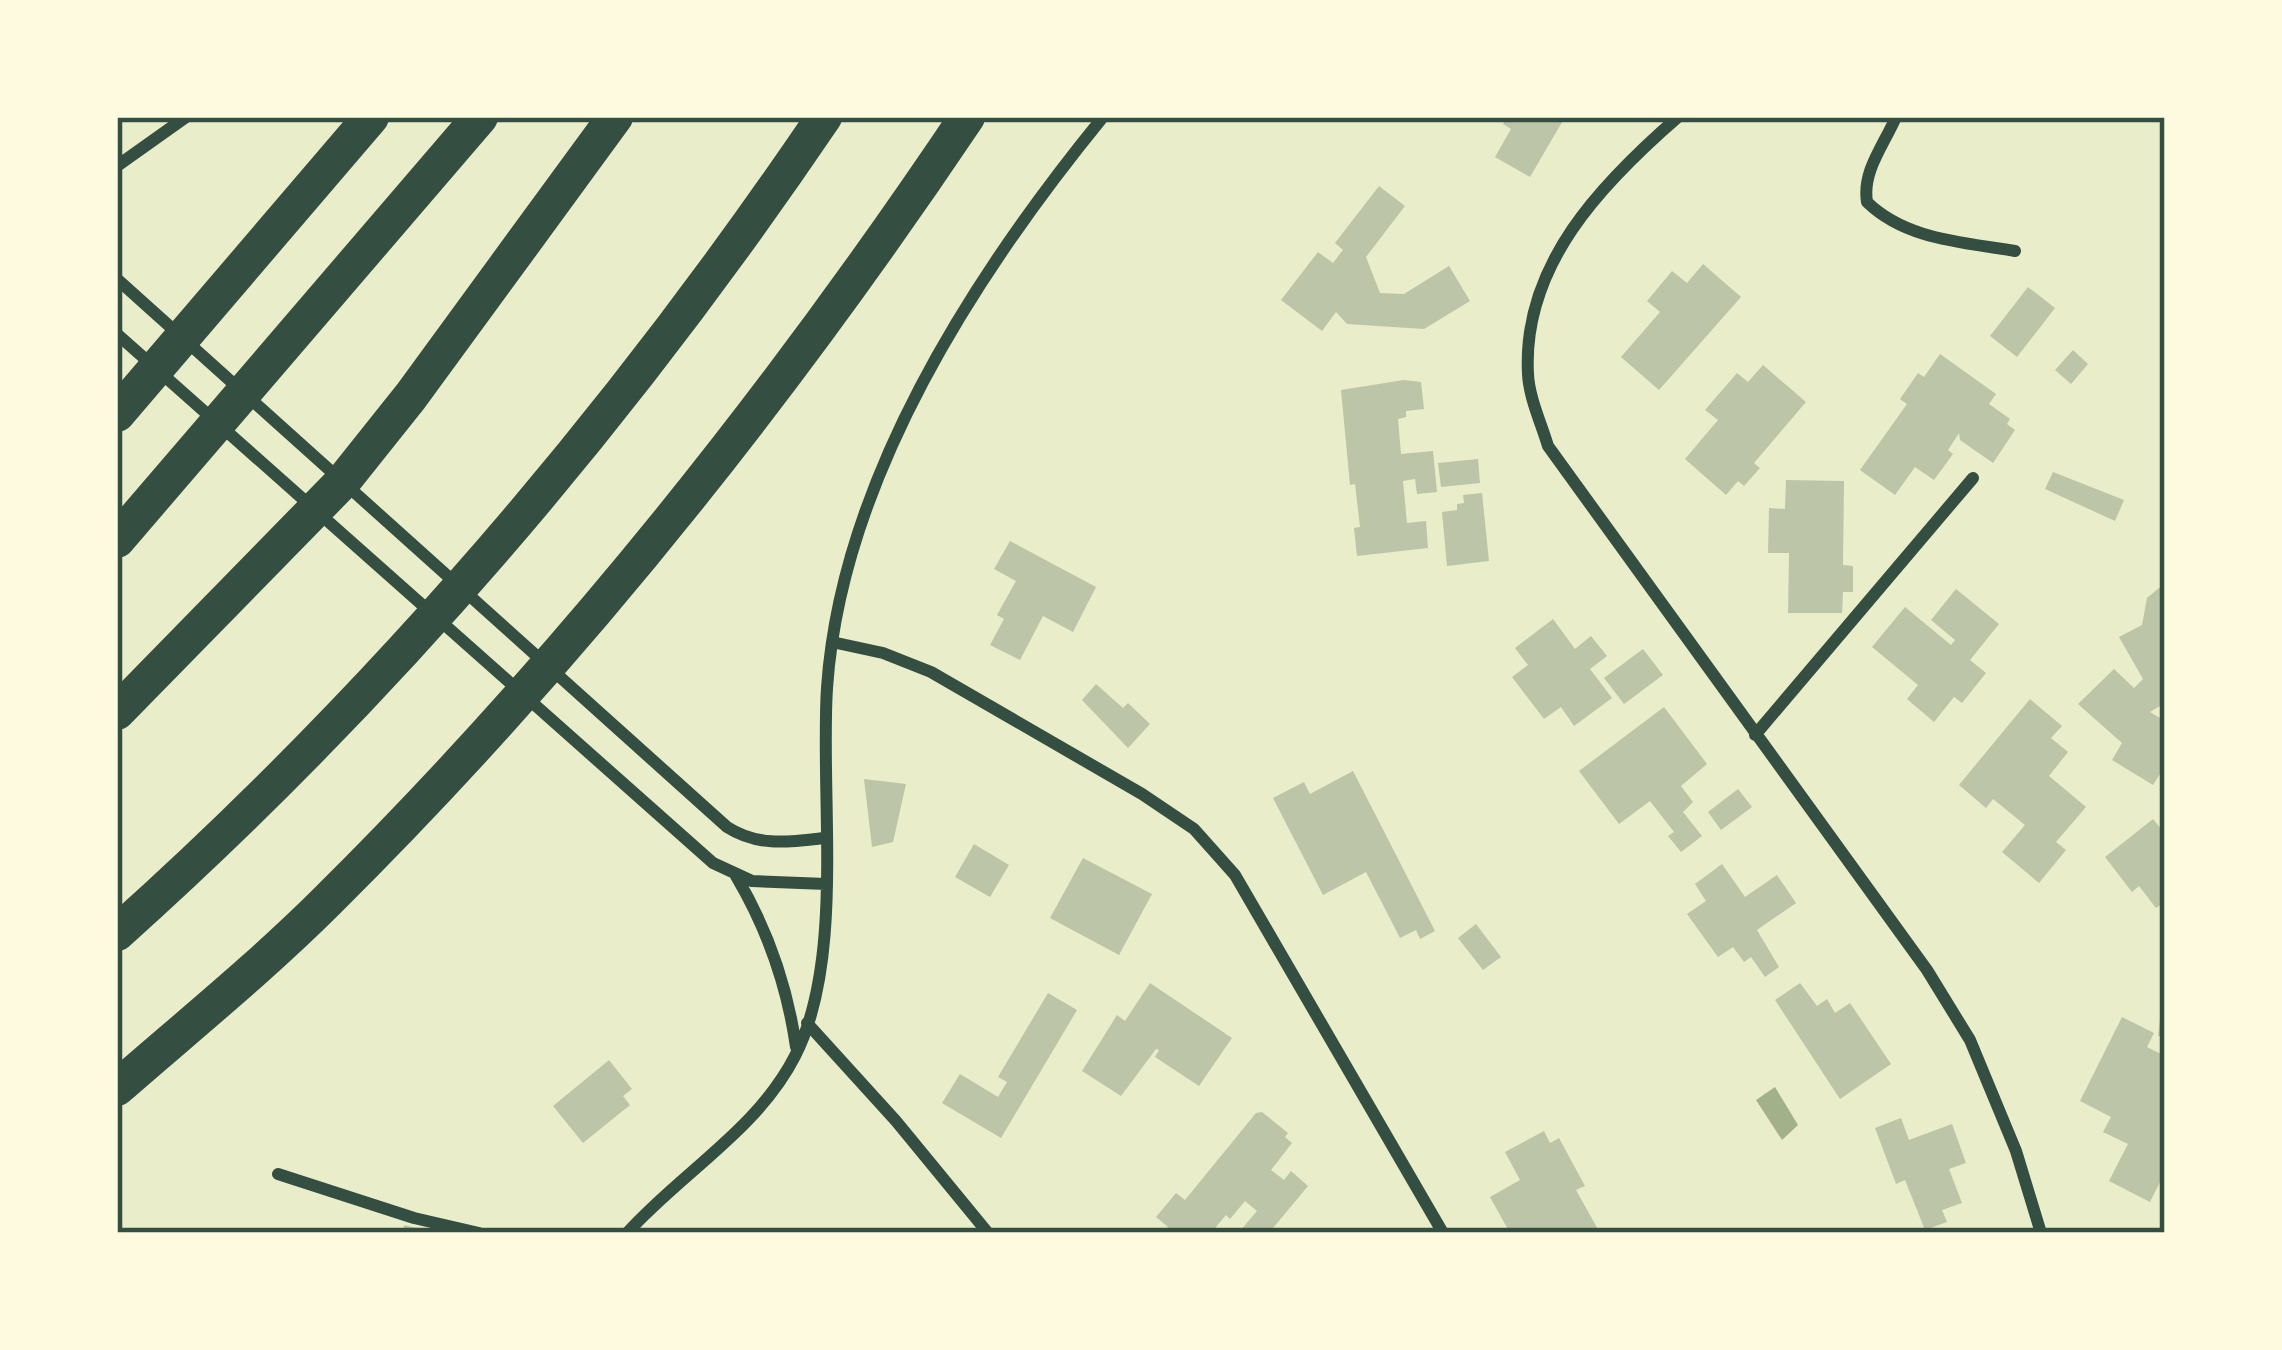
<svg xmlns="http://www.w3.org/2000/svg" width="2282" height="1350" font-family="'Public Sans',sans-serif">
	<rect width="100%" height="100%" fill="#e9edc9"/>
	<path fill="#a3b18a" d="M 1775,1087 L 1798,1125 L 1782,1140 L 1756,1100 Z"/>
	<path fill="#bcc5a7" d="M 1507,117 L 1565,117 L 1530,177 L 1495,157 L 1511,129 L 1503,124 Z
		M 1379,186 L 1405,206 L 1366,257 L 1380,293 L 1404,294 L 1449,266 L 1470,301 L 1424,329 L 1347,324 L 1336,312 L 1322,331 L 1281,300 L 1318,252 L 1333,263 L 1343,250 L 1335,243 Z
		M 1703,264 L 1741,297 L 1659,390 L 1621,357 L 1660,312 L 1647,301 L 1672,271 L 1687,283 Z
		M 2028,287 L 2055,308 L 2017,357 L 1990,336 Z
		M 2073,350 L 2088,364 L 2071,384 L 2055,370 Z
		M 1940,354 L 1996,394 L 1989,404 L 2010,419 L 2007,424 L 2015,430 L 1993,463 L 1960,440 L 1959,433 L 1948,450 L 1953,454 L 1934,480 L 1915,467 L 1895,495 L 1860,470 L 1907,404 L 1900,399 L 1918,373 L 1924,377 Z
		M 1763,365 L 1806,402 L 1754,463 L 1760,468 L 1744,486 L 1738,481 L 1726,495 L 1685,459 L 1718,420 L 1705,410 L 1737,373 L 1748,382 Z
		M 1404,380 L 1421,382 L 1424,409 L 1406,411 L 1406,417 L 1398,419 L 1401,454 L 1433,451 L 1437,492 L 1417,494 L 1415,479 L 1403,481 L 1407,523 L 1426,521 L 1428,548 L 1357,556 L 1354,528 L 1360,527 L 1355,484 L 1350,485 L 1341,390 Z
		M 1478,459 L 1480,483 L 1441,487 L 1438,463 Z
		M 2053,472 L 2124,500 L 2115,521 L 2045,489 Z
		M 1786,480 L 1844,481 L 1843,565 L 1853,566 L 1853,592 L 1843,592 L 1842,613 L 1788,613 L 1789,553 L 1768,553 L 1769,508 L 1785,509 Z
		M 1482,493 L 1489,561 L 1447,566 L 1442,512 L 1457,510 L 1457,504 L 1464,503 L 1463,495 Z
		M 1010,541 L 1096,587 L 1073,632 L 1043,616 L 1020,660 L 990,645 L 1004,619 L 997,615 L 1016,581 L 994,569 Z
		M 2165,583 L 2165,703 L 2150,712 L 2165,721 L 2165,766 L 2153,785 L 2112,760 L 2122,743 L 2078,704 L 2114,669 L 2134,688 L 2143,679 L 2119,637 L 2142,625 L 2147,598 Z
		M 1956,589 L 1999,624 L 1970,660 L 1986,673 L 1962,703 L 1954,697 L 1934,722 L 1907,699 L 1918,685 L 1872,647 L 1905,607 L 1951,645 L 1955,640 L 1931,620 Z
		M 1553,619 L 1575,649 L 1591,636 L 1607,656 L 1590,669 L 1612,698 L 1574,726 L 1561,707 L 1544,719 L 1512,677 L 1528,665 L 1515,648 Z
		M 1643,649 L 1663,675 L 1624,704 L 1604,678 Z
		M 1096,684 L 1123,708 L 1128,703 L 1150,724 L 1128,748 L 1082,700 Z
		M 2030,699 L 2062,726 L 2051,738 L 2068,752 L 2049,776 L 2086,807 L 2056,842 L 2066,850 L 2039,883 L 2002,852 L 2025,825 L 1993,799 L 1986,808 L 1959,785 Z
		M 1664,707 L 1707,764 L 1681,786 L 1693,802 L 1683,812 L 1702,836 L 1681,852 L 1668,836 L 1674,832 L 1650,801 L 1619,824 L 1579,771 Z
		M 1353,771 L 1435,931 L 1420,939 L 1416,930 L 1400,938 L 1366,872 L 1323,895 L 1273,798 L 1304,782 L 1310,794 Z
		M 864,779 L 906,784 L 893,842 L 872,847 Z
		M 1738,789 L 1752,807 L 1721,830 L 1708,812 Z
		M 2153,819 L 2165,834 L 2165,907 L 2162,904 L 2156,908 L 2139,886 L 2132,892 L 2105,857 Z
		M 974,844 L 1009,865 L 990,897 L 955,877 Z
		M 1083,858 L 1152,894 L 1119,955 L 1050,918 Z
		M 1722,864 L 1745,897 L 1777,875 L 1796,903 L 1757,930 L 1779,967 L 1765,977 L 1751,957 L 1744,962 L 1733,947 L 1718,957 L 1687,914 L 1706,901 L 1695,884 Z
		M 1476,924 L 1501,957 L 1483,970 L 1458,938 Z
		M 1150,983 L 1232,1038 L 1199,1086 L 1155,1057 L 1159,1050 L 1156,1049 L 1121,1096 L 1082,1071 L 1117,1015 L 1125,1021 Z
		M 1800,983 L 1817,1006 L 1827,999 L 1835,1013 L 1850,1003 L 1891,1064 L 1840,1099 L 1775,1000 Z
		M 1048,993 L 1077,1010 L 1001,1138 L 942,1103 L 960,1074 L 998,1097 L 1007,1082 L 998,1077 Z
		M 2162,1003 L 2165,1004 L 2165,1037 L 2158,1036 Z
		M 2122,1017 L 2154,1033 L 2147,1047 L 2165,1056 L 2165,1172 L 2150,1202 L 2109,1181 L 2128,1144 L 2103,1132 L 2111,1117 L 2080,1101 Z
		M 609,1060 L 632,1089 L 623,1096 L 630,1105 L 583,1143 L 553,1106 Z
		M 1262,1112 L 1288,1133 L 1285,1137 L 1292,1143 L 1271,1170 L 1284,1180 L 1291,1171 L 1308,1186 L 1269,1233 L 1240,1231 L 1257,1211 L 1245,1201 L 1230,1219 L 1226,1215 L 1211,1233 L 1163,1233 L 1168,1227 L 1156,1217 L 1176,1193 L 1185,1200 L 1256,1113 Z
		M 1901,1118 L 1909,1140 L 1952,1124 L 1966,1163 L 1949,1169 L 1962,1203 L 1942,1210 L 1947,1222 L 1925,1230 L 1905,1180 L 1896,1184 L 1875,1128 Z
		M 1544,1131 L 1550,1143 L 1559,1138 L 1585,1186 L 1576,1190 L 1600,1233 L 1540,1233 L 1538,1230 L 1510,1233 L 1490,1197 L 1520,1180 L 1505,1152 Z
		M 404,1225 L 430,1231 L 430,1233 L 402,1233 Z"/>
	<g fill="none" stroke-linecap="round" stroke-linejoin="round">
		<path stroke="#344e41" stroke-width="12" d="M 1678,117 C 1602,183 1522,265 1528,374 C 1529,397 1541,423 1548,446 L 1927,970 L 1970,1040 L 2016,1151 L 2041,1233
			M 1896,117 C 1884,145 1862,171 1867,202 C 1906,240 1963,242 2015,251
			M 117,166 L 186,117
			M 117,279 L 727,827 C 758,847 789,842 824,838
			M 117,334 L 713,863 L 752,881 L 826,884
			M 832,642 L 883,653 L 931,672 L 1142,794 L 1194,829 L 1235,875 L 1443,1233
			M 1755,735 L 1973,478
			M 736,876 C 768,930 787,984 796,1047
			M 807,1023 L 896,1121 L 988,1233
			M 278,1174 L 414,1218 L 479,1233
			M 627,1233 C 681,1173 758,1129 795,1056 C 845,959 820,797 827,688 C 841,480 974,275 1103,117"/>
		<path stroke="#344e41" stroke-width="36" d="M 117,414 L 371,117
			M 117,540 L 480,117
			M 117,712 L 344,480 L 411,396 L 615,117
			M 117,933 C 385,693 622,415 824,117
			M 117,1088 C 188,1026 262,966 328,900 C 568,662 779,397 967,117"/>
	</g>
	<rect width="2282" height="1350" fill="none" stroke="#fefae0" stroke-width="240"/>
	<rect x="120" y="120" width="2042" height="1110" fill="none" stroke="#344e41" stroke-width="4.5"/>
</svg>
